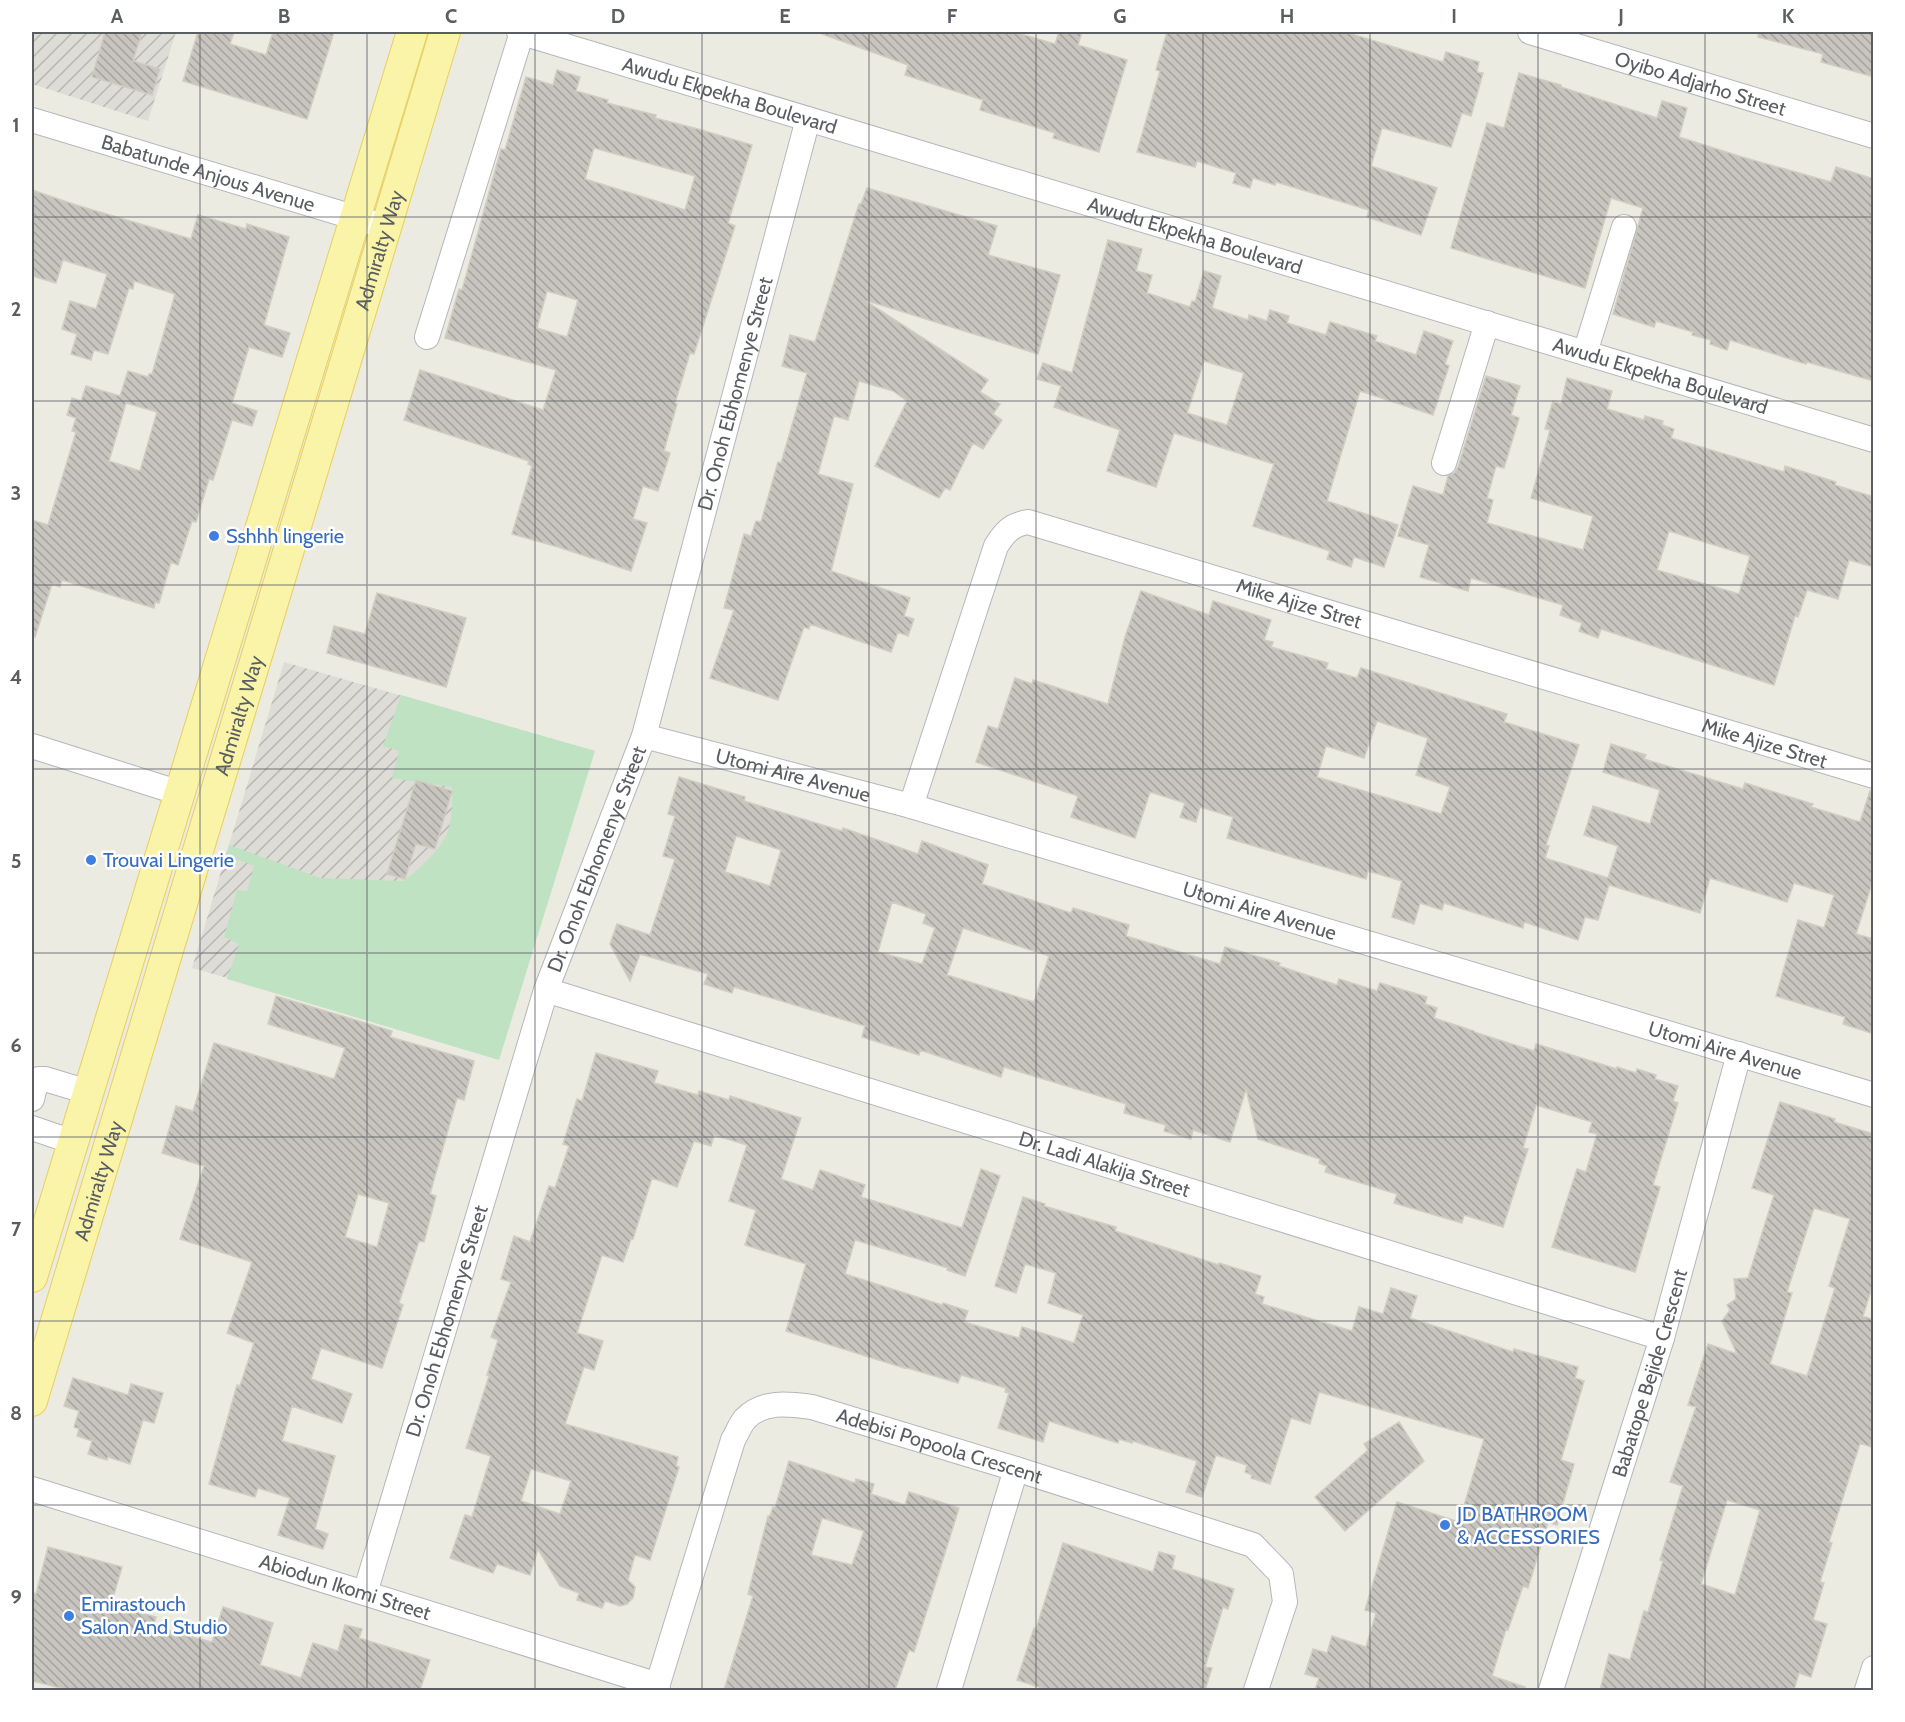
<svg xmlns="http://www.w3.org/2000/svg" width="1905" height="1722" font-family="Cabin,sans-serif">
	<defs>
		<pattern id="industrial-furrows" width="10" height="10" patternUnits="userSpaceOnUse" patternTransform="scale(1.5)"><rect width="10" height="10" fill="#dedcd6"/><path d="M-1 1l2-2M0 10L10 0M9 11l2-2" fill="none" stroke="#b7b6b1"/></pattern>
		<pattern id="building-back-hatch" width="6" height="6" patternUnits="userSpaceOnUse" patternTransform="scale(1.5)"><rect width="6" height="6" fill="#c8c5bf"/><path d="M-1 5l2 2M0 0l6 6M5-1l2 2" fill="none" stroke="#a5a39f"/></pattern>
	</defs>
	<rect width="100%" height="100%" fill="#ecebe2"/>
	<path fill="url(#industrial-furrows)" d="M 32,32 L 176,32 L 148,121 L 32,84 Z
		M 284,662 L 595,751 L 352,1013 L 192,968 Z"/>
	<path fill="#bfe2c3" d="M 401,695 L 595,751 L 499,1060 L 227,979 L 239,944 L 224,937 L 237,890 L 247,891 L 254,866 L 226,855 L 229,845 L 320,878 L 403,881 C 415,874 438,851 445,838 C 452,826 453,801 452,787 L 392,778 L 399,751 L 383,746 Z"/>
	<path fill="url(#building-back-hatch)" stroke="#d0cdc1" stroke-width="1.5" fill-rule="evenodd" d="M 105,32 L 142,32 L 133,61 L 160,69 L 152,95 L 92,77 Z
		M 198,32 L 234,32 L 230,44 L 266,55 L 273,32 L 334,32 L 307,119 L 183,81 Z
		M 822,32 L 1014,32 L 1055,44 L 1059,32 L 1082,32 L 1078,45 L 1127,60 L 1099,152 L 1053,138 L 1055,133 L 980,110 L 983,100 L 905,75 L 908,65 L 822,34 Z
		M 1167,32 L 1345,32 L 1443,62 L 1446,52 L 1479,62 L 1477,72 L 1483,73 L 1471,116 L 1462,113 L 1451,147 L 1382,128 L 1371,166 L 1437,188 L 1421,235 L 1367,217 L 1369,210 L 1276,182 L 1275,185 L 1253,178 L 1250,188 L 1233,183 L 1236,173 L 1197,161 L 1195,167 L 1137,152 L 1160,71 L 1156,70 Z
		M 1759,32 L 1874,32 L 1874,77 L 1821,62 L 1823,54 L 1758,37 Z
		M 557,70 L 580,77 L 576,91 L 608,100 L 607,103 L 656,115 L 655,118 L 698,129 L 752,145 L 728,223 L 735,226 L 694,354 L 690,353 L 675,403 L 677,404 L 664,451 L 670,453 L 658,491 L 643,486 L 633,519 L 647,523 L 631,571 L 558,547 L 512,534 L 532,466 L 528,464 L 529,461 L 404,420 L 420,370 L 543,410 L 556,370 L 445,338 L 459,289 L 462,290 L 501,149 L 505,150 L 526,77 L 553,85 ZM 594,148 L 695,176 L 685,210 L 585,179 ZM 547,291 L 578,300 L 567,337 L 537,328 Z
		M 1519,73 L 1561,85 L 1561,87 L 1657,118 L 1662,101 L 1687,108 L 1679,137 L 1742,157 L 1831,182 L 1836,167 L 1874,179 L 1874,381 L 1807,362 L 1806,364 L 1730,340 L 1727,350 L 1710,344 L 1711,340 L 1692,335 L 1693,332 L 1656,321 L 1654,327 L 1613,314 L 1643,208 L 1611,198 L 1585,288 L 1451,248 L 1487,123 L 1504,128 Z
		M 867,188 L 997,226 L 988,255 L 1060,275 L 1038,354 L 868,301 L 867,302 L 988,380 L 980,392 L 1000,404 L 993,414 L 1002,420 L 983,449 L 973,443 L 950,490 L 945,488 L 939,498 L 875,466 L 907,401 L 893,391 L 859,381 L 848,420 L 834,416 L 818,474 L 853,484 L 831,571 L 910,598 L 904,616 L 914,619 L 908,636 L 898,632 L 891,652 L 810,624 L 809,629 L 804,627 L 778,700 L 710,678 L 734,610 L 724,608 L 744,534 L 751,536 L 756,521 L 761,522 L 778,462 L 781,463 L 807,373 L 782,366 L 790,335 L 815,342 L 859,204 L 861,204 Z
		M 32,190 L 76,205 L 191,239 L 198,215 L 246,229 L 247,224 L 289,237 L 264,325 L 290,333 L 282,357 L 249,347 L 232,403 L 257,411 L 252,426 L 232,420 L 213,480 L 209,479 L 196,522 L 192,521 L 178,565 L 171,562 L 159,603 L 155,602 L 154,608 L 62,580 L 60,587 L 52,584 L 35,637 L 32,636 L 32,520 L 48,525 L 76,432 L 72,431 L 76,418 L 67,415 L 72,398 L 81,401 L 86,386 L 120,396 L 128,371 L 148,377 L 149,374 L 152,374 L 175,294 L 134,281 L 133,289 L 129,288 L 108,354 L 94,350 L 91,360 L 71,354 L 77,334 L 62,329 L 70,301 L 96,309 L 107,274 L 63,260 L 56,283 L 32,276 ZM 126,403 L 157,412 L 140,471 L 109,461 Z
		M 1108,240 L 1142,249 L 1136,271 L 1152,275 L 1147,293 L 1190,307 L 1192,301 L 1195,302 L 1204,271 L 1221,276 L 1212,308 L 1248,320 L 1249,315 L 1267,321 L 1270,310 L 1289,316 L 1287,323 L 1326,335 L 1330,322 L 1377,336 L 1375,341 L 1416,355 L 1424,331 L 1453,341 L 1445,364 L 1449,366 L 1433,415 L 1360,391 L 1327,501 L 1398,525 L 1384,567 L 1354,557 L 1351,567 L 1327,559 L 1330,551 L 1253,526 L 1274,464 L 1174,433 L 1156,487 L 1107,471 L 1120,430 L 1054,407 L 1061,386 L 1037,379 L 1043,363 L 1072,373 ZM 1204,361 L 1244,373 L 1227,425 L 1187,413 Z
		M 1486,376 L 1520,386 L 1511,415 L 1519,418 L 1504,468 L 1496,466 L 1487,498 L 1493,500 L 1487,523 L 1583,550 L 1593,516 L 1531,498 L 1550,430 L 1545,429 L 1553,401 L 1561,404 L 1567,378 L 1612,391 L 1607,409 L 1644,420 L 1645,416 L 1663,421 L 1662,425 L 1674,429 L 1671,438 L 1784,472 L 1785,466 L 1836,482 L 1835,485 L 1874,497 L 1874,567 L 1849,560 L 1838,599 L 1807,590 L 1798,617 L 1795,616 L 1774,685 L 1601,629 L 1598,638 L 1579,631 L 1582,623 L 1560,615 L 1563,605 L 1471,578 L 1468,591 L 1420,577 L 1429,545 L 1398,536 L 1413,486 L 1443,495 L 1448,476 L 1454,473 L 1458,467 ZM 1669,531 L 1750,556 L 1739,594 L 1657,570 Z
		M 1141,591 L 1209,615 L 1213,601 L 1271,620 L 1264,640 L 1273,642 L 1271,647 L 1328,663 L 1326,669 L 1357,678 L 1361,668 L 1507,714 L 1504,722 L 1579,745 L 1546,845 L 1549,846 L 1545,858 L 1608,878 L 1618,846 L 1584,835 L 1593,806 L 1650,824 L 1660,790 L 1603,772 L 1611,744 L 1646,755 L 1644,759 L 1743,789 L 1745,783 L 1813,804 L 1811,807 L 1860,822 L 1870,791 L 1874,792 L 1874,877 L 1856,934 L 1874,939 L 1874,1034 L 1843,1024 L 1845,1017 L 1776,996 L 1798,920 L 1824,928 L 1834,895 L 1794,883 L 1787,902 L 1710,878 L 1700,913 L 1609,885 L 1598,920 L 1585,917 L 1578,940 L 1524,922 L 1523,928 L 1444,903 L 1442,910 L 1420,903 L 1414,924 L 1392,917 L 1402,881 L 1368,871 L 1366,879 L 1227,838 L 1233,817 L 1200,807 L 1196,822 L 1180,817 L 1185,803 L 1150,792 L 1135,838 L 1071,817 L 1078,796 L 976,762 L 988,726 L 998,729 L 1015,678 L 1032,684 L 1033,680 L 1108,704 L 1125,637 ZM 1377,721 L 1428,738 L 1416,775 L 1450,787 L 1441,814 L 1317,777 L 1326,746 L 1364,758 Z
		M 377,593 L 466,618 L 446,687 L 327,653 L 334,626 L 365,634 Z
		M 679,777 L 745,797 L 744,801 L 842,831 L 843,828 L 918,854 L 922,841 L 988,865 L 982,884 L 1071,913 L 1073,908 L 1129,925 L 1126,936 L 1220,964 L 1225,947 L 1280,963 L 1279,966 L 1337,985 L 1339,979 L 1377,991 L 1380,983 L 1427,997 L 1425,1004 L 1437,1008 L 1434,1018 L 1474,1031 L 1474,1032 L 1534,1051 L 1536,1044 L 1617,1069 L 1617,1067 L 1636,1073 L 1637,1069 L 1656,1075 L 1655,1079 L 1678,1086 L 1673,1101 L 1678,1103 L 1653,1185 L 1660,1187 L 1635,1272 L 1552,1247 L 1577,1169 L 1586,1172 L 1597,1134 L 1589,1132 L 1592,1122 L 1536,1105 L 1523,1148 L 1528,1149 L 1503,1227 L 1464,1215 L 1462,1223 L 1394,1203 L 1397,1194 L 1325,1172 L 1327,1166 L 1319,1163 L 1320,1159 L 1258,1139 L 1246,1089 L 1230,1142 L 1193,1130 L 1191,1139 L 1164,1131 L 1166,1125 L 1124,1113 L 1126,1104 L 1004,1067 L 1001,1077 L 920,1050 L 919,1055 L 862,1037 L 865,1026 L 734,987 L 732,993 L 704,984 L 708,974 L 640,954 L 630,981 L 610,944 L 617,924 L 650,935 L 675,859 L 663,856 L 675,816 L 668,814 ZM 736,836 L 781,850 L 770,886 L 725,872 ZM 892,902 L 926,914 L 923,923 L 935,928 L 922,964 L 878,952 ZM 963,928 L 1049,956 L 1034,1002 L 947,975 Z
		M 416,780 L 452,791 L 435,849 L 416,844 L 405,879 L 387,874 Z
		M 276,996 L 392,1031 L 390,1037 L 474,1061 L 464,1100 L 457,1098 L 430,1194 L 436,1196 L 424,1242 L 419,1241 L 399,1303 L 403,1305 L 382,1368 L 321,1348 L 311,1379 L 352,1394 L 342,1423 L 292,1406 L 282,1441 L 335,1456 L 315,1529 L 328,1534 L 323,1549 L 278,1535 L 290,1498 L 258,1488 L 255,1497 L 209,1484 L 237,1385 L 240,1386 L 254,1343 L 227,1333 L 252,1262 L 180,1239 L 204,1166 L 162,1153 L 176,1106 L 193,1111 L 214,1043 L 334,1079 L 345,1048 L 268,1024 ZM 358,1194 L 389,1203 L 377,1247 L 345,1237 Z
		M 596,1053 L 658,1071 L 654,1083 L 698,1095 L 699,1091 L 729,1100 L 730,1096 L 801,1118 L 781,1179 L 813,1190 L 820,1170 L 865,1185 L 861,1197 L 962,1228 L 981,1169 L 1000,1176 L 965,1276 L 947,1270 L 948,1268 L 855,1240 L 845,1274 L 942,1305 L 943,1303 L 968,1311 L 964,1322 L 1019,1338 L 1022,1327 L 1074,1343 L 1083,1315 L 1048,1303 L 1056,1273 L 1025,1264 L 1016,1293 L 995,1286 L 1023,1197 L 1045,1204 L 1044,1206 L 1116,1227 L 1115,1231 L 1219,1265 L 1219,1263 L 1261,1276 L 1255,1294 L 1264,1297 L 1262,1304 L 1352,1331 L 1359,1307 L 1383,1314 L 1391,1288 L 1417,1296 L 1410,1318 L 1513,1352 L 1514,1349 L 1578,1367 L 1575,1378 L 1584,1381 L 1561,1460 L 1574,1464 L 1557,1525 L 1548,1522 L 1528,1588 L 1523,1586 L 1508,1630 L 1506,1629 L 1492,1676 L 1525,1687 L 1525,1690 L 1315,1690 L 1319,1678 L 1305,1674 L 1313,1649 L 1327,1653 L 1332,1636 L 1366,1647 L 1376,1613 L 1365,1610 L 1397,1502 L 1459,1522 L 1484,1439 L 1319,1392 L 1310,1424 L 1291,1418 L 1270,1484 L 1251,1478 L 1252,1475 L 1245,1472 L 1247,1465 L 1216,1455 L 1202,1497 L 1186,1492 L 1197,1461 L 1133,1441 L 1132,1443 L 1119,1439 L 1118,1443 L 1049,1421 L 1043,1442 L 998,1428 L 1009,1393 L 1005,1392 L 1006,1388 L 961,1375 L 958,1383 L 904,1367 L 904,1368 L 786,1331 L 806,1264 L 745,1245 L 756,1210 L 729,1201 L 747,1145 L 714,1135 L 711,1146 L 694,1141 L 677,1187 L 652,1178 L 633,1239 L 631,1239 L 623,1262 L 602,1255 L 577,1333 L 603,1341 L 594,1370 L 584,1367 L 565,1424 L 678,1457 L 676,1466 L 679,1467 L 650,1560 L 635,1555 L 628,1580 L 635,1587 L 633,1598 L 627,1604 L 620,1606 L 605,1601 L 602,1608 L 577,1600 L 579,1593 L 560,1586 L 538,1549 L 530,1575 L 497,1564 L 493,1573 L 450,1558 L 465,1515 L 472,1517 L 491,1456 L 466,1448 L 489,1376 L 487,1375 L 498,1340 L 491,1337 L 511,1282 L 501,1279 L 514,1236 L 530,1242 L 549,1186 L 555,1188 L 569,1146 L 563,1144 L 577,1099 L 582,1101 ZM 531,1469 L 571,1481 L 560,1514 L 521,1501 Z
		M 1780,1102 L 1835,1119 L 1834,1122 L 1874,1134 L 1874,1281 L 1863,1316 L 1874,1320 L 1874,1448 L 1860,1443 L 1829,1542 L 1832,1543 L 1820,1582 L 1824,1583 L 1813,1620 L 1827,1624 L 1811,1677 L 1799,1673 L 1794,1690 L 1600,1690 L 1609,1654 L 1630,1660 L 1644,1611 L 1648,1612 L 1663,1561 L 1660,1560 L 1683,1486 L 1670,1482 L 1696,1407 L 1688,1405 L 1708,1344 L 1737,1354 L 1722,1321 L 1730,1310 L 1727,1305 L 1736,1299 L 1734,1279 L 1748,1278 L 1774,1195 L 1752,1188 ZM 1814,1208 L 1850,1219 L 1829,1286 L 1835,1288 L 1807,1376 L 1770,1364 L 1792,1293 L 1787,1292 ZM 1727,1500 L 1760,1510 L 1735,1595 L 1701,1584 Z
		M 73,1378 L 128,1395 L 131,1384 L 163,1393 L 154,1423 L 143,1420 L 130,1464 L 108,1457 L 107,1460 L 88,1454 L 92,1441 L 77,1436 L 79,1429 L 74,1427 L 79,1411 L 64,1406 Z
		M 1399,1422 L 1424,1461 L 1345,1531 L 1315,1497 L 1368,1450 L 1364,1444 Z
		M 789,1461 L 855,1483 L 856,1479 L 874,1484 L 871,1494 L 905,1505 L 909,1492 L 959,1508 L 914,1652 L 909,1650 L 895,1690 L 724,1690 L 753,1596 L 748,1594 L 768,1516 L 770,1516 L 773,1507 L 775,1508 ZM 822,1518 L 864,1531 L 852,1565 L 811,1555 Z
		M 1063,1543 L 1153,1572 L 1159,1552 L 1175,1556 L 1172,1569 L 1234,1589 L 1228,1609 L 1223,1607 L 1205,1667 L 1212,1668 L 1205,1690 L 1048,1690 L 1017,1680 L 1034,1628 L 1036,1629 Z
		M 48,1547 L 122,1567 L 111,1605 L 156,1617 L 153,1627 L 212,1642 L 223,1607 L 273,1623 L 260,1665 L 301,1678 L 313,1643 L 338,1651 L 345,1625 L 362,1629 L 359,1638 L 430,1660 L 420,1690 L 69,1690 L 32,1681 L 32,1592 L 36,1594 Z"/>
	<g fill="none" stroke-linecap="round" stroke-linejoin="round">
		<g stroke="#b4b7bb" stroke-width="26">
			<g id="minor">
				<path id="s1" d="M 519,32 L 1874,440"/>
				<path id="s2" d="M 1530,32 L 1874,136"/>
				<path id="s3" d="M 32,120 L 386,227"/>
				<path d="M 427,337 L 522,32"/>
				<path d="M 1585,353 L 1624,227"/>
				<path d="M 1444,463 L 1487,323"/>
				<path id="s4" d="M 644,736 L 911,806 L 1874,1095"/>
				<path d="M 32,746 L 180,793"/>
				<path id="s5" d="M 911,806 L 996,546 C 1005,532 1011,525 1028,522 L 1874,776"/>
				<path id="s6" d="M 546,990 L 1662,1338"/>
				<path d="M 32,1099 L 36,1083 L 39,1079 L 45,1079 L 88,1092"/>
				<path d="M 32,1128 L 73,1142"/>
				<path id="s7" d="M 32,1489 L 658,1685"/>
				<path id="s8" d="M 365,1593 L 546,990 L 644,736 L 808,119"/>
				<path id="s9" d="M 656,1690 L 733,1440 C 737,1433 740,1425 745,1419 C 763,1400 789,1404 812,1407 L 1016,1469 L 1253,1545 L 1281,1574 L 1285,1602 L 1256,1690"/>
				<path d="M 949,1690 L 1016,1469"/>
				<path id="s10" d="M 1551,1690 L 1662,1338 L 1739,1054"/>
				<path d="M 1867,1690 L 1874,1668"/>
			</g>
		</g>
		<g stroke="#e8ce5f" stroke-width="32">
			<g id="major">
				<path d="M 32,1277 L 412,32"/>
				<path id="s11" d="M 32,1401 L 445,32"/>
			</g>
		</g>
		<use href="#minor" stroke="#fff" stroke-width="24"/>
		<use href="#major" stroke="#faf4a9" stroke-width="30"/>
	</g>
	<path fill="none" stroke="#5a5d62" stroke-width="1.5" stroke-opacity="0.55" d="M 200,32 L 200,1690M 367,32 L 367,1690M 535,32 L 535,1690M 702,32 L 702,1690M 869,32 L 869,1690M 1036,32 L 1036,1690M 1203,32 L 1203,1690M 1370,32 L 1370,1690M 1538,32 L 1538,1690M 1705,32 L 1705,1690M 32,217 L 1874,217M 32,401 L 1874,401M 32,585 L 1874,585M 32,769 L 1874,769M 32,953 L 1874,953M 32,1137 L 1874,1137M 32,1321 L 1874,1321M 32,1505 L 1874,1505"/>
	<g fill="#3f7fe0" stroke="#fff" stroke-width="2">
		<circle cx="214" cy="536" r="6"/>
		<circle cx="91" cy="860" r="6"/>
		<circle cx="1445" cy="1525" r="6"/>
		<circle cx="69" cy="1616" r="6"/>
	</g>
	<g text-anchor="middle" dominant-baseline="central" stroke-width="5" stroke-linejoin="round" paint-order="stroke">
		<g font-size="20" fill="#5a5d62" stroke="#fff">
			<text stroke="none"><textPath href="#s2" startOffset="178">Oyibo Adjarho Street</textPath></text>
			<text stroke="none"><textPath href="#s1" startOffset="220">Awudu Ekpekha Boulevard</textPath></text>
			<text stroke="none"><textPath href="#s3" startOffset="184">Babatunde Anjous Avenue</textPath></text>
			<text stroke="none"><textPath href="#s1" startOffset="706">Awudu Ekpekha Boulevard</textPath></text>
			<text stroke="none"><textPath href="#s11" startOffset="1202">Admiralty Way</textPath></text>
			<text stroke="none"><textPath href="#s1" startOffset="1192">Awudu Ekpekha Boulevard</textPath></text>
			<text stroke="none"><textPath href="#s8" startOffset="1256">Dr. Onoh Ebhomenye Street</textPath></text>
			<text stroke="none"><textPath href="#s5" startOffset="598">Mike Ajize Stret</textPath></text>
			<text stroke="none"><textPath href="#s11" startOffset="716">Admiralty Way</textPath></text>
			<text stroke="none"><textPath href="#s5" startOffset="1084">Mike Ajize Stret</textPath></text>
			<text stroke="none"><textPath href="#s4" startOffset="154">Utomi Aire Avenue</textPath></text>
			<text stroke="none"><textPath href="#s8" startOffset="770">Dr. Onoh Ebhomenye Street</textPath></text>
			<text stroke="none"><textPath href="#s4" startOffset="640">Utomi Aire Avenue</textPath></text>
			<text stroke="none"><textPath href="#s4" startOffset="1126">Utomi Aire Avenue</textPath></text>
			<text stroke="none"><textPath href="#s6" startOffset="585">Dr. Ladi Alakija Street</textPath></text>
			<text stroke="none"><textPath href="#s11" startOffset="230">Admiralty Way</textPath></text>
			<text stroke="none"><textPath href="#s8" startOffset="284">Dr. Onoh Ebhomenye Street</textPath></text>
			<text stroke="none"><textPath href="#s10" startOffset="332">Babatope Bejide Crescent</textPath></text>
			<text stroke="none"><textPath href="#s9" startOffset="490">Adebisi Popoola Crescent</textPath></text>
			<text stroke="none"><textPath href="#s7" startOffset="328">Abiodun Ikomi Street</textPath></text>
		</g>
		<g font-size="20" fill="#366cbe" stroke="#fff" text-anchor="start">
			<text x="226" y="536">Sshhh lingerie</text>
			<text x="103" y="860">Trouvai Lingerie</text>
			<text x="1457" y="1514">JD BATHROOM<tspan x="1457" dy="23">&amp; ACCESSORIES</tspan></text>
			<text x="81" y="1604">Emirastouch<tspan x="81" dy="23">Salon And Studio</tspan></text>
		</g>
	</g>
	<rect width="1905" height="1722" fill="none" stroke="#ffffff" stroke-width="66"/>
	<rect x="33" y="33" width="1839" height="1656" fill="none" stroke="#5a5d62" stroke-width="2"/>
	<g font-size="20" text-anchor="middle" font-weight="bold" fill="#5a5d62">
		<text x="117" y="23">A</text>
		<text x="284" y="23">B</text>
		<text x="451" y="23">C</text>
		<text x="618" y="23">D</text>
		<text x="785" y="23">E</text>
		<text x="952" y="23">F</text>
		<text x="1120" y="23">G</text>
		<text x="1287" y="23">H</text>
		<text x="1454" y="23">I</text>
		<text x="1621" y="23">J</text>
		<text x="1788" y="23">K</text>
		<text x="16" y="132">1</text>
		<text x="16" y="316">2</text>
		<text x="16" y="500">3</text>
		<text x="16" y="684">4</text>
		<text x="16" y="868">5</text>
		<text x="16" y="1052">6</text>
		<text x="16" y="1236">7</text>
		<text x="16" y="1420">8</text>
		<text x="16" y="1604">9</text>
	</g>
</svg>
